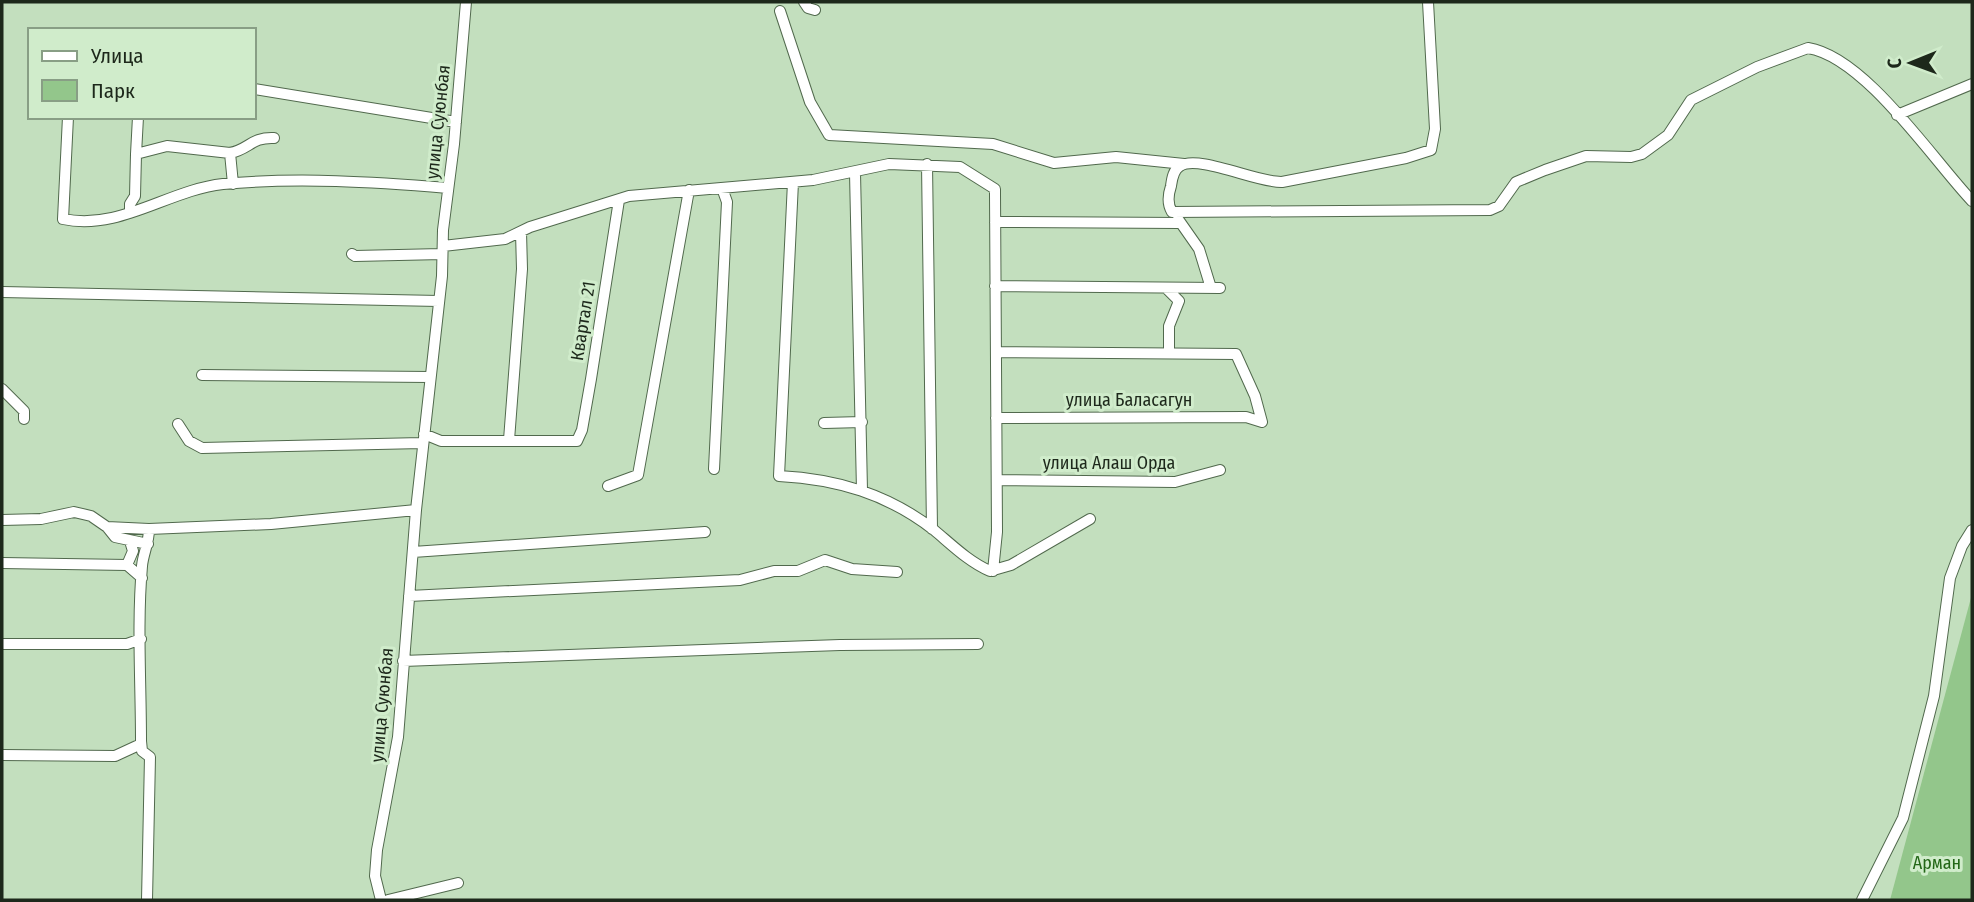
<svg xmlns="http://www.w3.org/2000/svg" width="1974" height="902" font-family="'Fira Sans Condensed',sans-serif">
	<rect width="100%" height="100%" fill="#c3dfbe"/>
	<path fill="#93c68b" d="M 1972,594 L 1972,900 L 1890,900 Z"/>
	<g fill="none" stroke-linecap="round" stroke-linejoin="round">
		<g stroke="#51694d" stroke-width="12">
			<path id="minor" d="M 804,2 L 808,8 L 815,10
				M 1428,2 L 1435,129 L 1431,150 L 1406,158 L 1282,182 C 1258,183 1198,154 1180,166 C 1173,170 1172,179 1171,186 C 1168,195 1167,204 1172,212 L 1490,210 L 1499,206 L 1516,182 L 1545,170 L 1586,156 L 1631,157 L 1642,154 L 1668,135 L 1691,100 L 1757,67 L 1808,48 C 1865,57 1933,160 1972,201
				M 780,11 L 810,102 L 829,135 L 993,144 L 1054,163 L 1116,157 L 1184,164
				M 254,89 L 456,122
				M 1897,115 L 1972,84
				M 68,117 L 63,219 C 120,231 168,190 223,184 C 299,177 374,182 448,188
				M 230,153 C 250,149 251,137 274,138
				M 136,154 L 138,117
				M 927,164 L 932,529
				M 855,173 L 862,490
				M 793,182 L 779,476 C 837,479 888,494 934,530 C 952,545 969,562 990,571 L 1011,565 L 1090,519
				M 130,213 L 130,204 L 135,196 L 136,154 L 167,146 L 230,153 L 233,184
				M 1178,219 L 1199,249 L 1211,288
				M 995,222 L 1180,223
				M 443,246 L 505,239 L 530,227 L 629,196 L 813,180 L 889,164 L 960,167 L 995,189 L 995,195 L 997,532 L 993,571
				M 352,254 L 355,256 L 442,254
				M 995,286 L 1220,288
				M 1166,288 L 1179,301 L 1169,326 L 1169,353
				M 2,292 L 439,301
				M 996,352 L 1236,354 L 1255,396 L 1262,422
				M 202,375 L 430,377
				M 2,389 L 24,411 L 24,419
				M 996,418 L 1246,417 L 1262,422
				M 824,423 L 862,422
				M 178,424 L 189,441 L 202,448 L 422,443
				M 424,434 L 441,441 L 577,441 L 582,430 L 591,379 L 619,200
				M 509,440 L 522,269 L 521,232
				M 714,469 L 727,202 L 722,188
				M 997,480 L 1175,482 L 1220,470
				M 608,486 L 638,475 L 689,190
				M 2,520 L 41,519 L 74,512 L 91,516 L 107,527 L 149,529 L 271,524 L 416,510
				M 107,527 L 115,537 L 148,544
				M 413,552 L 705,532
				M 2,563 L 127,565 L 142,578
				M 127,565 L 133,551 L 130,541
				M 409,596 L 740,580 L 774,571 L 798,571 L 825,560 L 852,569 L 897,572
				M 2,644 L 127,644 L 141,639
				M 403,661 L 840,645 L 978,644
				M 2,755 L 115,756 L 141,744
				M 147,900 L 150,757 L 142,751 L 141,741 C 141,683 137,624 142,566 C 143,554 149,543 149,529
				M 381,900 L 375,876 L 377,850 L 398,737 L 416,510 L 442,276 L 443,230 L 454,144 L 466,2
				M 388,900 L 458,883
				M 1862,900 L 1903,818 L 1934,696 L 1950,578 L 1962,546 L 1972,530"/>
		</g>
		<use href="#minor" stroke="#fff" stroke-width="10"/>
	</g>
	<g text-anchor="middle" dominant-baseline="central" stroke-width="6" stroke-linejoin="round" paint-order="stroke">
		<g font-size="18" fill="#1d281b" stroke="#d0eccb">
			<text transform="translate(438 122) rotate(-84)">улица Суюнбая</text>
			<text transform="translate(583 321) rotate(-81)">Квартал 21</text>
			<text x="1129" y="400">улица Баласагун</text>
			<text x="1109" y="463">улица Алаш Орда</text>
			<text transform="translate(382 705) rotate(-85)">улица Суюнбая</text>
		</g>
		<g font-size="18" fill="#236717" stroke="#d0eccb">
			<text x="1937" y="863">Арман</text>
		</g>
	</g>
	<rect width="1974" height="902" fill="none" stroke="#1d281b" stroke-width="7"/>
	<rect x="28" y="28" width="228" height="91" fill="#d0eccb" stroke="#889e85" stroke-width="2"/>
	<rect x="42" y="51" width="35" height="10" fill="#ffffff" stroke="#889e85" stroke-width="2"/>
	<text x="91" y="63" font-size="21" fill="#1d281b">Улица</text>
	<rect x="42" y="80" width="35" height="21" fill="#93c68b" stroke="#889e85" stroke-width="2"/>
	<text x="91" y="98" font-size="21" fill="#1d281b">Парк</text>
	<g transform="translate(1911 63) rotate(269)" stroke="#d0eccb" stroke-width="5" paint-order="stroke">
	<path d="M0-5L12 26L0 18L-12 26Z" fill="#1d281b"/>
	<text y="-10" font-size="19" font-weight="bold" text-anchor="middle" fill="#1d281b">С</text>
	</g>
</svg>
